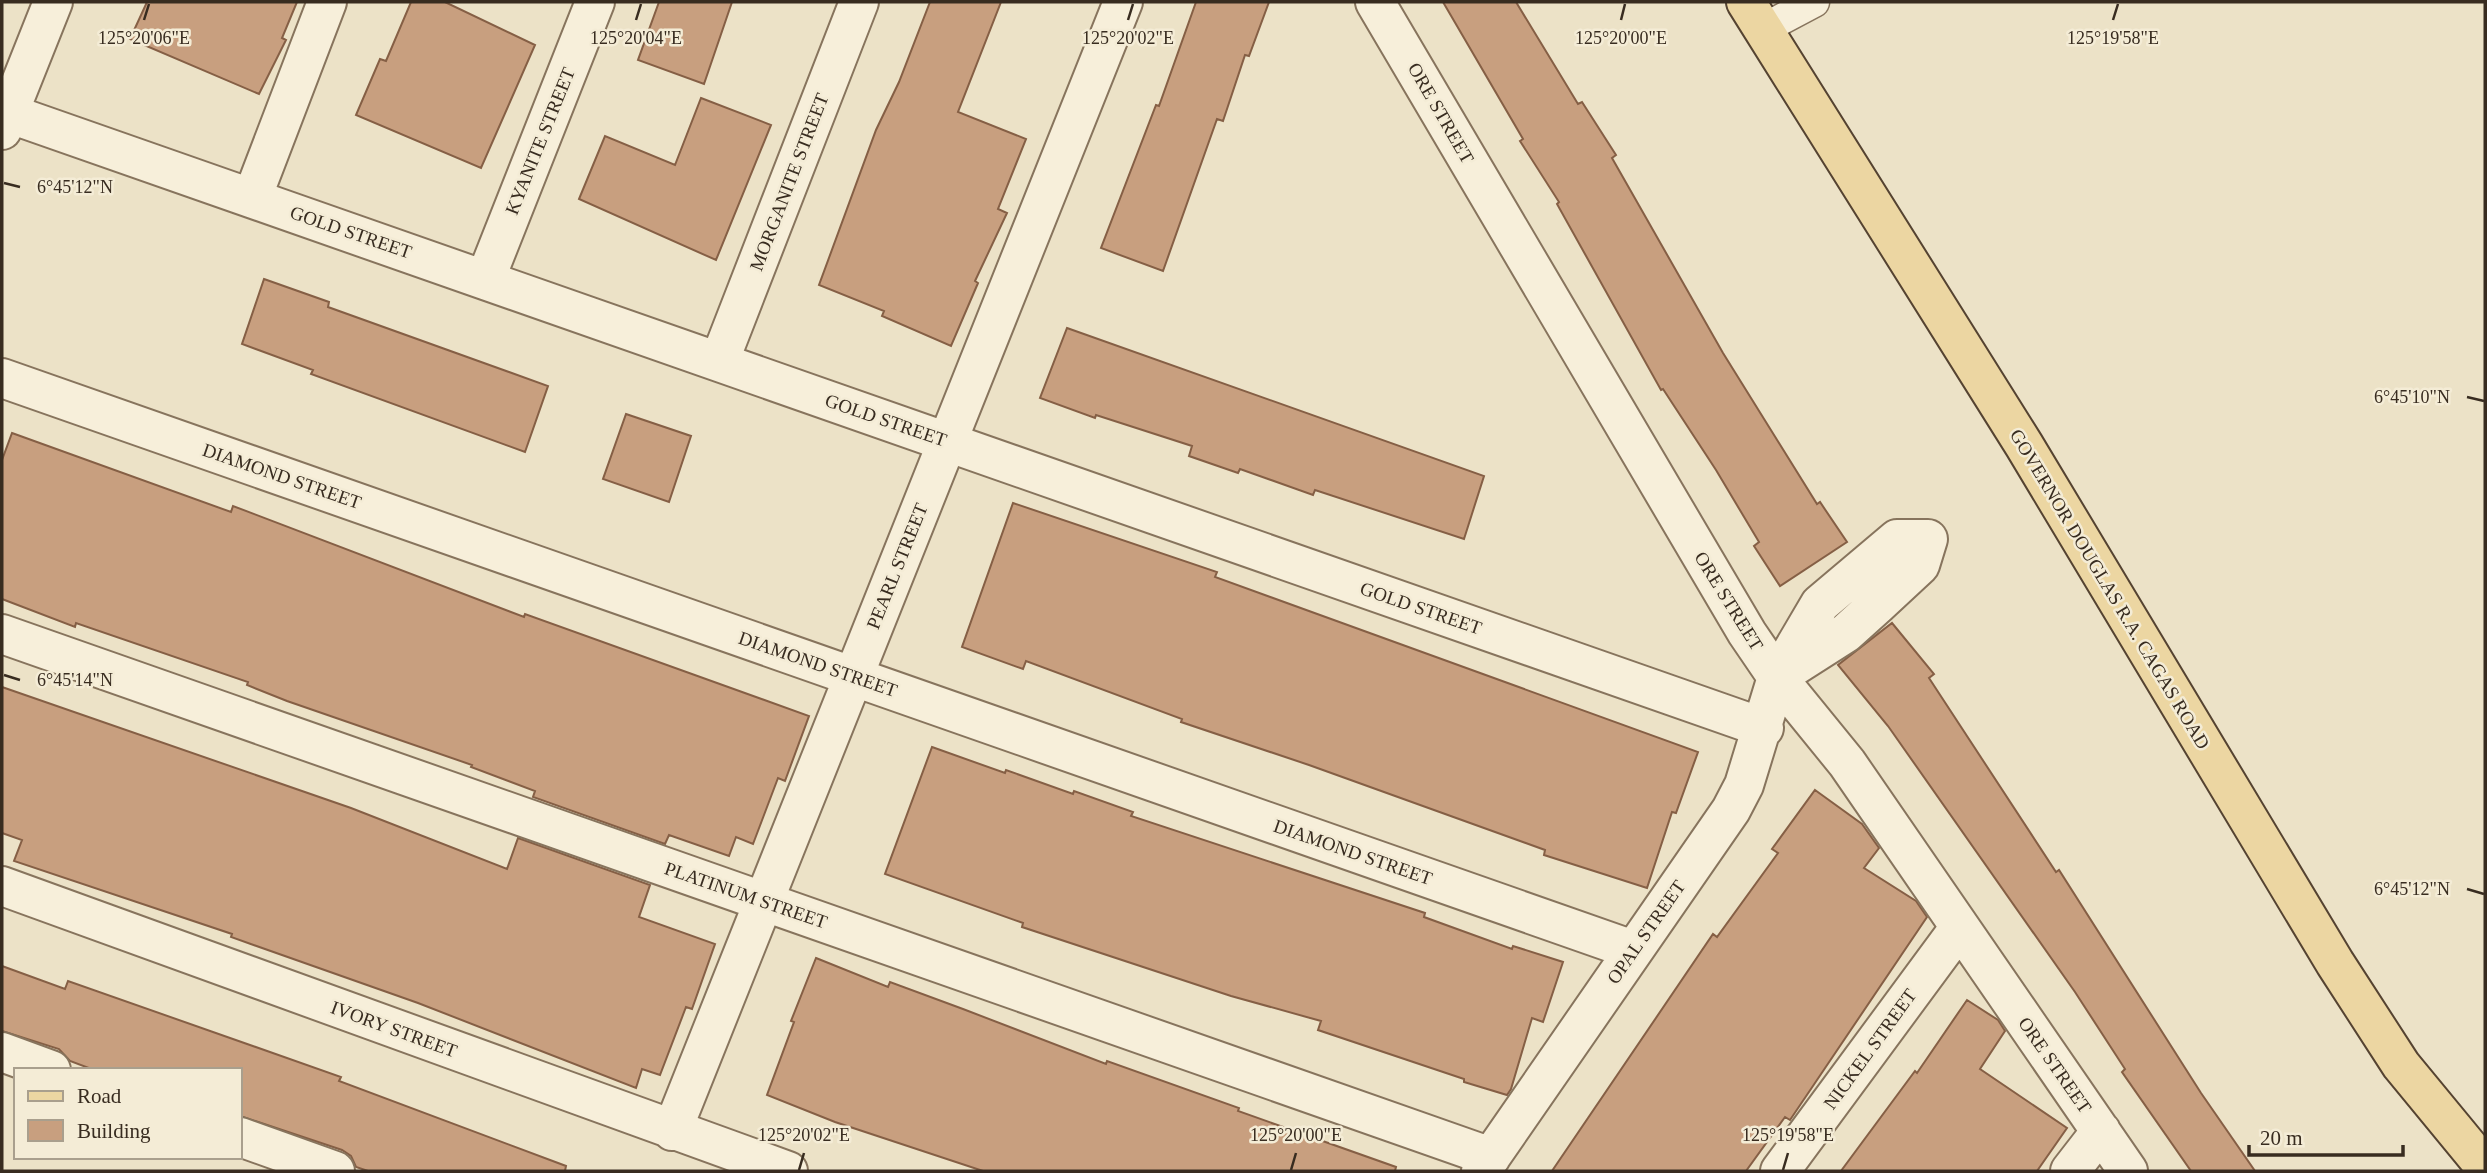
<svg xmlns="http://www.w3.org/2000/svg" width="2487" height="1173" font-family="Georgia,serif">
	<rect width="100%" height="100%" fill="#ece2c7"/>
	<path fill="#c89f7f" stroke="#855f45" stroke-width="2" d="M 147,2 L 297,2 L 282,38 L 286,40 L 259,94 L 130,39 Z
		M 411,2 L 445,2 L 535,45 L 481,168 L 356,115 L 380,59 L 386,61 Z
		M 659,2 L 732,2 L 704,84 L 638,60 Z
		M 930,2 L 1001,2 L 958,112 L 1026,139 L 998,209 L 1007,213 L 975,281 L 978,283 L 951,346 L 882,316 L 884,311 L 819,285 L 876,130 L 899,82 Z
		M 1196,2 L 1269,2 L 1249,56 L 1245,55 L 1223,121 L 1217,119 L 1163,271 L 1101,248 L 1156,105 L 1159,106 Z
		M 1443,2 L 1516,2 L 1578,104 L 1582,102 L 1616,155 L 1612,158 L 1723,353 L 1817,504 L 1820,502 L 1847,542 L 1780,586 L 1754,546 L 1759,542 L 1716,470 L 1663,389 L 1661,390 L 1557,204 L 1559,202 L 1520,141 L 1523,139 Z
		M 701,98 L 771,125 L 716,260 L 579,199 L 605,136 L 675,165 Z
		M 264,279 L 329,302 L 328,307 L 548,386 L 525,452 L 311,374 L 313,370 L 242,344 Z
		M 1067,328 L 1484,476 L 1464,539 L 1315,490 L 1313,495 L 1240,469 L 1238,473 L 1189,456 L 1192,446 L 1096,415 L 1095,418 L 1040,398 Z
		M 626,414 L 691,436 L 669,502 L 603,479 Z
		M 12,433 L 231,512 L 233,506 L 524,617 L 525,614 L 809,716 L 785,781 L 778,778 L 753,844 L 736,837 L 729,856 L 669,835 L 665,844 L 533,797 L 535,791 L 471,767 L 472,765 L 287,701 L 247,685 L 248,682 L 76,623 L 75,627 L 2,599 L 2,460 Z
		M 1013,503 L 1217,572 L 1215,577 L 1698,752 L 1676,813 L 1672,812 L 1647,888 L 1544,855 L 1545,850 L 1309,765 L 1181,722 L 1182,719 L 1026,661 L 1023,669 L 962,647 Z
		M 1892,623 L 1934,674 L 1929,678 L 2056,872 L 2059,870 L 2201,1093 L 2255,1171 L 2191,1171 L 2122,1072 L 2125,1069 L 2075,992 L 1888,726 L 1838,665 Z
		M 2,687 L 351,808 L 507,869 L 518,838 L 650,885 L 639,917 L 715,944 L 692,1009 L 686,1007 L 660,1075 L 642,1069 L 636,1088 L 418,1003 L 231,937 L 232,934 L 14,861 L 22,840 L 2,833 Z
		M 932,747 L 1005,773 L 1006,770 L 1073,794 L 1074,791 L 1133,812 L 1131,816 L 1425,913 L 1424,917 L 1512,949 L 1513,946 L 1563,962 L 1543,1022 L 1532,1018 L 1511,1089 L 1507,1095 L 1464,1082 L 1464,1079 L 1318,1030 L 1321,1021 L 1231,996 L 1022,927 L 1023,923 L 885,874 Z
		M 1815,790 L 1862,824 L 1879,848 L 1864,868 L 1916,901 L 1927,917 L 1790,1120 L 1785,1117 L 1746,1171 L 1552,1171 L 1713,934 L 1717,937 L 1778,853 L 1772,849 Z
		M 816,958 L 888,987 L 890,982 L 963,1009 L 1106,1064 L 1107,1061 L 1239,1108 L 1238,1111 L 1396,1167 L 1395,1171 L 983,1171 L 835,1122 L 767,1095 L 794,1022 L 791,1021 Z
		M 2,966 L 65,989 L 68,981 L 341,1077 L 339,1081 L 566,1166 L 565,1171 L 368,1171 L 356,1167 L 351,1156 L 342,1150 L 240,1116 L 240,1070 L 94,1070 L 70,1061 L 59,1049 L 2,1031 Z
		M 1967,1000 L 1998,1020 L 2005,1031 L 1980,1069 L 2067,1128 L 2037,1171 L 1841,1171 L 1915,1071 L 1917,1073 Z"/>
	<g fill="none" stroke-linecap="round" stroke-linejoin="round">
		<g stroke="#87745d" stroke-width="33">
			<path id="service" d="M 1763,29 L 1814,2"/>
		</g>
		<g stroke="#87745d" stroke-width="42">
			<path id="minor" d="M 1375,2 L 1747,633 L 1777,677 L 1847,763 L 2128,1171
				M 2,111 L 1764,728
				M 2,130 L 53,2
				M 252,198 L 327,2
				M 485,280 L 595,2
				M 719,362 L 859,2
				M 2,378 L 1633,950
				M 2,634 L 1491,1157
				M 2,886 L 788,1171
				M 2,1052 L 51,1070
				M 672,1131 L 1123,2
				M 240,1137 L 335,1171
				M 1481,1171 L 1731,810 L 1744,785 L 1777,677 L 1820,604 L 1897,539 L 1928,539 L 1920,565 L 1878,604 L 1846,633 L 1777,677
				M 1780,1171 L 1960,927
				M 2070,1171 L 2101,1131"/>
		</g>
		<g stroke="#554331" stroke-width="42">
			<path id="primary" d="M 1746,2 L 2024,445 L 2335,963 L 2401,1065 L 2485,1167"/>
		</g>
		<use href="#service" stroke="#f7efda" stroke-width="30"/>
		<use href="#minor" stroke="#f7efda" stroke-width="38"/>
		<use href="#primary" stroke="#ecd6a2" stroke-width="38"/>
	</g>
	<path fill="none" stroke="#382c20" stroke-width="2.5" d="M 144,20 L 149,4M 636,20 L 641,4M 1128,20 L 1133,4M 1621,20 L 1625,4M 2113,20 L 2118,4M 4,183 L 20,187M 2467,397 L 2484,401M 4,675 L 20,680M 2467,889 L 2484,894M 799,1170 L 804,1153M 1291,1170 L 1296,1153M 1783,1170 L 1788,1153"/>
	<g text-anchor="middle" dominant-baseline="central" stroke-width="5" stroke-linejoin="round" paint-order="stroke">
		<g font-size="19" fill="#382c20" stroke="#f4ecd6">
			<text transform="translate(1441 113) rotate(60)">ORE STREET</text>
			<text transform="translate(540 141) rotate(-68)">KYANITE STREET</text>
			<text transform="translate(789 182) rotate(-69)">MORGANITE STREET</text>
			<text transform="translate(351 232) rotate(19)">GOLD STREET</text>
			<text transform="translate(886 420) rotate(19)">GOLD STREET</text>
			<text transform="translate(282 476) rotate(19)">DIAMOND STREET</text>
			<text transform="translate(897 566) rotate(-68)">PEARL STREET</text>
			<text transform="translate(2110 589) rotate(59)">GOVERNOR DOUGLAS R.A. CAGAS ROAD</text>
			<text transform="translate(1729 601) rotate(58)">ORE STREET</text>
			<text transform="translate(1421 608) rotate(19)">GOLD STREET</text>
			<text transform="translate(818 664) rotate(19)">DIAMOND STREET</text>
			<text transform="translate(1353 852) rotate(19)">DIAMOND STREET</text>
			<text transform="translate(746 895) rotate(19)">PLATINUM STREET</text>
			<text transform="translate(1646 932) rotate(-55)">OPAL STREET</text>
			<text transform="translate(394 1029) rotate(20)">IVORY STREET</text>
			<text transform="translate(1870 1049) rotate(-54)">NICKEL STREET</text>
			<text transform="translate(2055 1065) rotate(55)">ORE STREET</text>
		</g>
	</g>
	<g font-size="18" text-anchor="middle" fill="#382c20" stroke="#f4ecd6" stroke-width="5" stroke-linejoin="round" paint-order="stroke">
		<text x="144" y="44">125°20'06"E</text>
		<text x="636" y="44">125°20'04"E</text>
		<text x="1128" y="44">125°20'02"E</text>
		<text x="1621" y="44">125°20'00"E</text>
		<text x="2113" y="44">125°19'58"E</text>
		<text x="75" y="193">6°45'12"N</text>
		<text x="2412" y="403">6°45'10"N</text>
		<text x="75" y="686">6°45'14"N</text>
		<text x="2412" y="895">6°45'12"N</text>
		<text x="804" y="1141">125°20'02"E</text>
		<text x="1296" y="1141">125°20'00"E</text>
		<text x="1788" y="1141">125°19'58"E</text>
	</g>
	<rect width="2487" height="1173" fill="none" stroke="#382c20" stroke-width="7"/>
	<rect x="14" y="1068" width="228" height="91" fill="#f4ecd6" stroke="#a99f8d" stroke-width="2"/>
	<rect x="28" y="1091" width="35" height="10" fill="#ecd6a2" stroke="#a99f8d" stroke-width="2"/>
	<text x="77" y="1103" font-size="21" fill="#382c20">Road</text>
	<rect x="28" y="1120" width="35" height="21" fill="#c89f7f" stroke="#a99f8d" stroke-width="2"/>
	<text x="77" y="1138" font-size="21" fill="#382c20">Building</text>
	<path d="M2249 1145v10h154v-10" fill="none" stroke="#382c20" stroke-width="3.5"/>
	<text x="2260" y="1145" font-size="21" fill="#382c20" stroke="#f4ecd6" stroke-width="5" paint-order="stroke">20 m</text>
</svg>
